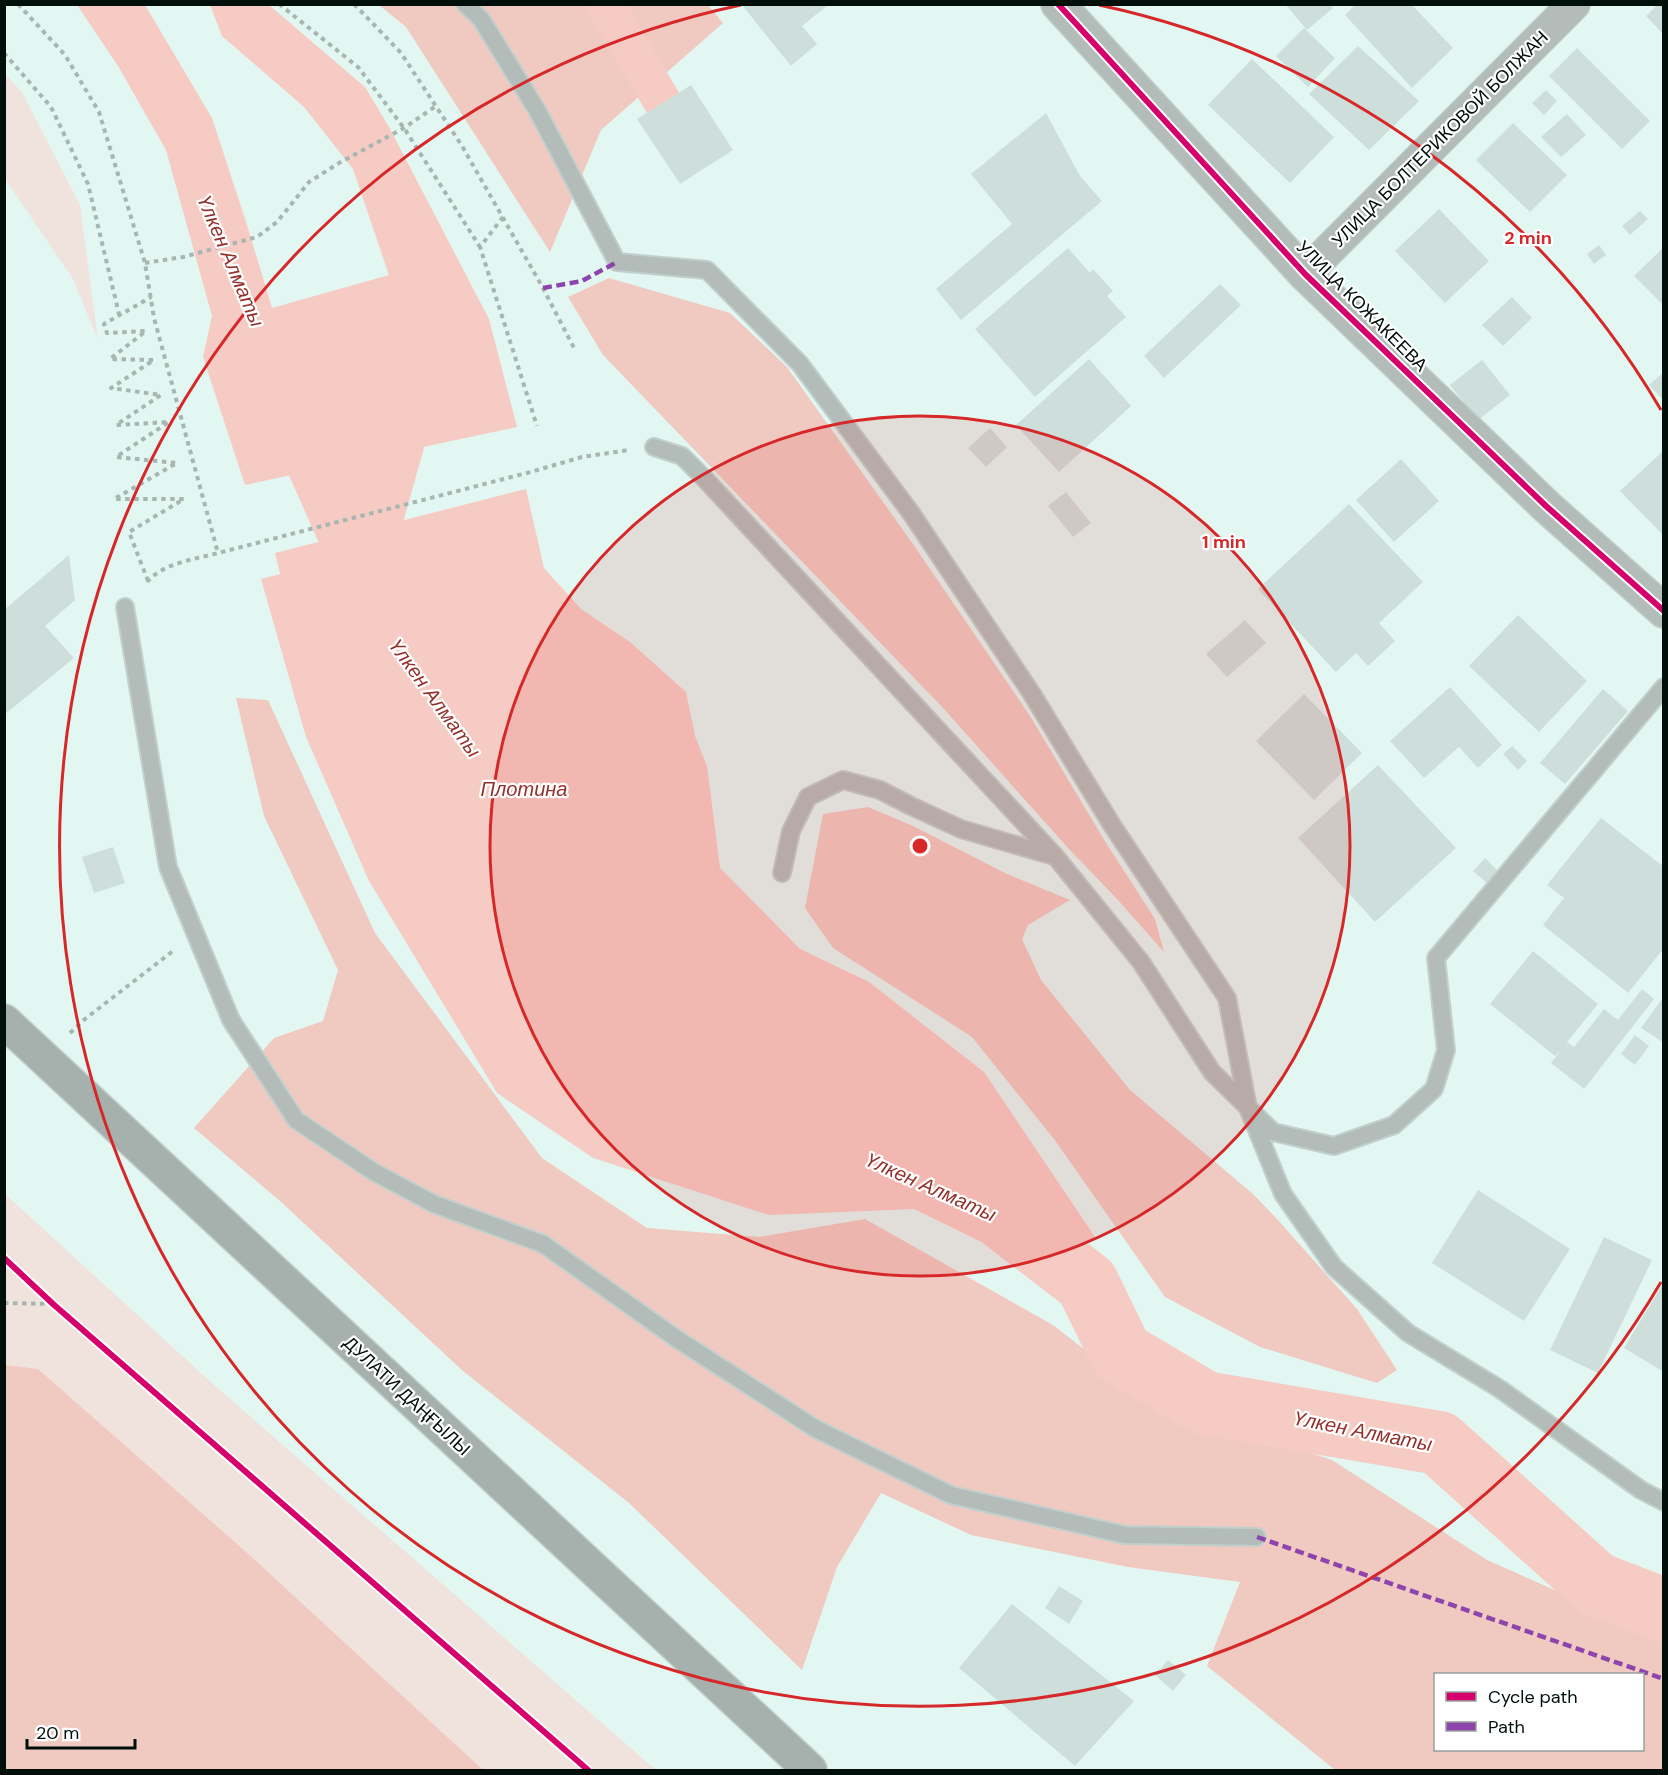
<svg xmlns="http://www.w3.org/2000/svg" width="1668" height="1775" font-family="'DM Sans',sans-serif">
	<rect width="100%" height="100%" fill="#e3f7f2"/>
	<path fill="#f0e3de" d="M 5,74 L 22,92 L 80,205 L 98,340 L 73,279 L 5,179 Z
		M 4,1193 L 213,1384 L 656,1770 L 5,1770 Z"/>
	<path fill="#f0c9c1" fill-rule="evenodd" d="M 379,5 L 708,5 L 723,23 L 601,130 L 550,252 L 406,27 Z
		M 609,278 L 730,313 L 787,367 L 915,547 L 1030,716 L 1106,843 L 1155,919 L 1164,952 L 1117,899 L 1068,848 L 944,709 L 603,355 L 568,297 Z
		M 236,698 L 268,700 L 375,933 L 542,1158 L 647,1228 L 759,1237 L 865,1219 L 1053,1325 L 1171,1417 L 1202,1418 L 1332,1460 L 1487,1560 L 1663,1638 L 1663,1770 L 1335,1770 L 1207,1666 L 1240,1582 L 1128,1567 L 971,1535 L 881,1493 L 837,1567 L 802,1670 L 629,1503 L 463,1371 L 280,1201 L 194,1128 L 274,1038 L 323,1021 L 338,970 L 264,816 ZM 1436,1674 L 1642,1674 L 1642,1750 L 1436,1750 Z
		M 868,807 L 913,826 L 1007,874 L 1070,900 L 1028,925 L 1022,939 L 1041,980 L 1130,1090 L 1253,1194 L 1277,1219 L 1357,1309 L 1397,1370 L 1377,1383 L 1260,1347 L 1165,1297 L 1054,1139 L 972,1037 L 833,948 L 805,908 L 823,814 Z
		M 5,1365 L 38,1369 L 245,1551 L 483,1770 L 5,1770 Z"/>
	<path fill="#f6cbc3" d="M 77,5 L 145,5 L 212,118 L 247,225 L 272,308 L 389,275 L 353,169 L 304,107 L 222,36 L 210,5 L 269,5 L 365,87 L 389,127 L 489,319 L 517,427 L 245,485 L 203,357 L 212,316 L 166,150 L 118,66 Z
		M 526,489 L 544,568 L 581,609 L 630,642 L 686,692 L 695,736 L 707,766 L 720,868 L 800,949 L 869,982 L 984,1072 L 1095,1237 L 1037,1269 L 914,1209 L 769,1215 L 593,1158 L 497,1093 L 369,881 L 306,737 L 261,579 L 280,574 L 275,553 Z"/>
	<g fill="none" stroke-linecap="round" stroke-linejoin="round">
		<path stroke="#f6cbc3" stroke-width="38" d="M 605,4 L 663,103"/>
		<path stroke="#f6cbc3" stroke-width="64" d="M 286,389 L 360,557 L 380,617
			M 360,557 L 413,369
			M 984,1206 L 991,1209 L 1087,1283 L 1121,1353 L 1205,1403 L 1439,1443 L 1596,1584 L 1664,1610"/>
	</g>
	<path fill="#cedfdb" d="M 1285,4 L 1330,4 L 1333,8 L 1307,30 Z
		M 1356,4 L 1411,4 L 1453,48 L 1412,88 L 1345,15 Z
		M 1658,4 L 1664,4 L 1664,35 L 1646,16 Z
		M 742,5 L 828,5 L 802,26 L 817,44 L 791,66 Z
		M 1304,28 L 1335,58 L 1308,87 L 1276,56 Z
		M 1358,46 L 1419,101 L 1369,150 L 1309,94 Z
		M 1577,48 L 1650,121 L 1622,149 L 1549,76 Z
		M 1252,59 L 1334,137 L 1290,183 L 1208,105 Z
		M 691,85 L 733,150 L 680,184 L 637,119 Z
		M 1546,90 L 1557,101 L 1544,115 L 1532,103 Z
		M 1046,113 L 1080,176 L 1102,201 L 961,320 L 936,289 L 1012,224 L 971,174 Z
		M 1567,114 L 1586,135 L 1561,157 L 1541,137 Z
		M 1513,123 L 1567,175 L 1530,212 L 1476,160 Z
		M 1439,209 L 1489,261 L 1445,303 L 1395,251 Z
		M 1640,211 L 1648,219 L 1630,235 L 1622,226 Z
		M 1599,245 L 1606,255 L 1594,264 L 1587,254 Z
		M 1664,247 L 1664,306 L 1634,276 Z
		M 1068,248 L 1090,273 L 1093,269 L 1113,291 L 1107,296 L 1126,317 L 1035,397 L 975,329 Z
		M 1220,284 L 1241,305 L 1164,378 L 1144,356 Z
		M 1512,297 L 1532,318 L 1503,346 L 1482,325 Z
		M 1089,359 L 1131,406 L 1059,472 L 1016,425 Z
		M 1482,360 L 1510,395 L 1478,420 L 1450,385 Z
		M 1664,372 L 1664,401 L 1649,385 Z
		M 990,428 L 1007,447 L 986,467 L 968,448 Z
		M 1664,450 L 1664,536 L 1620,491 Z
		M 1401,459 L 1439,501 L 1394,542 L 1356,500 Z
		M 1066,492 L 1091,523 L 1073,537 L 1048,506 Z
		M 1349,504 L 1423,582 L 1379,623 L 1395,641 L 1368,666 L 1356,653 L 1336,672 L 1258,589 Z
		M 69,555 L 75,600 L 45,626 L 74,658 L 4,715 L 4,610 Z
		M 1518,615 L 1587,681 L 1539,732 L 1469,666 Z
		M 1245,620 L 1266,643 L 1227,677 L 1206,654 Z
		M 1450,687 L 1502,745 L 1478,768 L 1459,747 L 1424,778 L 1390,741 Z
		M 1603,689 L 1628,711 L 1565,784 L 1540,763 Z
		M 1304,694 L 1362,753 L 1314,800 L 1256,741 Z
		M 1512,746 L 1527,761 L 1518,770 L 1503,754 Z
		M 1378,765 L 1456,848 L 1375,922 L 1298,838 Z
		M 1601,818 L 1664,867 L 1664,948 L 1628,993 L 1543,925 L 1564,898 L 1547,885 Z
		M 113,847 L 125,883 L 94,893 L 82,857 Z
		M 1485,858 L 1498,871 L 1487,883 L 1473,871 Z
		M 1533,951 L 1598,1004 L 1567,1042 L 1574,1047 L 1604,1009 L 1618,1020 L 1642,989 L 1654,999 L 1584,1089 L 1551,1063 L 1562,1049 L 1555,1056 L 1490,1004 Z
		M 1664,996 L 1664,1043 L 1641,1028 Z
		M 1635,1035 L 1649,1046 L 1635,1065 L 1621,1054 Z
		M 1478,1190 L 1570,1249 L 1524,1321 L 1432,1263 Z
		M 1604,1237 L 1652,1260 L 1598,1373 L 1550,1350 Z
		M 1664,1282 L 1664,1372 L 1624,1348 Z
		M 1059,1586 L 1083,1601 L 1069,1624 L 1045,1608 Z
		M 1012,1604 L 1134,1701 L 1075,1766 L 959,1668 Z
		M 1168,1660 L 1186,1675 L 1173,1691 L 1155,1675 Z"/>
	<g fill="none" stroke-linecap="round" stroke-linejoin="round">
		<g stroke="#c1d0cc" stroke-width="20">
			<path id="service" d="M 465,4 L 481,19 L 537,110 L 617,262 L 707,270 L 800,364 L 911,513 L 1032,694 L 1112,825 L 1227,998 L 1248,1108 L 1283,1194 L 1334,1267 L 1408,1333 L 1500,1389 L 1641,1490 L 1664,1502
				M 654,447 L 682,456 L 704,478 L 1055,856 L 1141,962 L 1212,1072 L 1273,1132 L 1334,1146 L 1394,1125 L 1434,1089 L 1446,1050 L 1436,958 L 1664,687
				M 125,607 L 168,867 L 231,1020 L 296,1120 L 374,1172 L 434,1204 L 543,1244 L 677,1339 L 816,1429 L 951,1495 L 1125,1535 L 1257,1537
				M 782,873 L 791,831 L 808,797 L 843,780 L 880,790 L 911,806 L 961,829 L 1054,856"/>
		</g>
		<g stroke="#c1d0cc" stroke-width="34">
			<path id="minor" d="M 1305,274 L 1574,4"/>
		</g>
		<g stroke="#c1d0cc" stroke-width="36">
			<path id="tertiary" d="M 1058,4 L 1305,274 L 1546,506 L 1664,611"/>
		</g>
		<g stroke="#c1d0cc" stroke-width="36">
			<path id="secondary" d="M 4,1021 L 810,1770"/>
		</g>
		<path stroke="#a9b5b1" stroke-width="4" stroke-dasharray="4.5 4.5" stroke-linecap="butt" d="M 18,4 L 65,55 L 99,112 L 145,263 L 154,318 L 218,553
			M 279,4 L 358,67 L 404,128 L 480,247
			M 354,4 L 401,53 L 462,146 L 543,288 L 575,350
			M 4,53 L 51,107 L 88,184 L 119,314
			M 503,217 L 480,247 L 537,426
			M 145,263 L 183,257 L 257,237 L 277,222 L 309,182 L 339,163 L 404,128 L 436,106
			M 148,581 L 129,532 L 184,499 L 114,499 L 177,463 L 116,457 L 169,422 L 116,425 L 161,395 L 111,388 L 154,360 L 110,359 L 146,331 L 107,333 L 104,324 L 151,297
			M 147,582 C 163,563 196,559 218,553 L 527,473 L 582,457 L 629,450
			M 70,1033 L 85,1019 L 173,951
			M 4,1303 L 53,1304"/>
		<use href="#service" stroke="#b3bcb9" stroke-width="16"/>
		<use href="#minor" stroke="#b3bcb9" stroke-width="32"/>
		<use href="#tertiary" stroke="#b3bcb9" stroke-width="33"/>
		<use href="#secondary" stroke="#a6b0ad" stroke-width="33"/>
		<path stroke="#8e44ad" stroke-width="4.5" stroke-dasharray="9 4.5" stroke-linecap="butt" d="M 543,288 L 582,281 L 617,262
			M 1257,1537 L 1664,1679"/>
		<g stroke="#fff" stroke-width="10">
			<path id="cycleway" d="M 1058,4 L 1305,274 L 1546,506 L 1664,611
				M 4,1258 L 53,1304 L 588,1770"/>
		</g>
		<use href="#cycleway" stroke="#d6006c" stroke-width="6"/>
	</g>
	<circle cx="920" cy="846" r="430" fill="#d62828" fill-opacity=".12"/>
	<g fill="none" stroke="#d62828" stroke-width="3">
		<circle cx="920" cy="846" r="430"/>
		<path d="M1661 1282A860 860 0 1 1 741 5M1099 5A860 860 0 0 1 1661 410"/>
	</g>
	<g text-anchor="middle" dominant-baseline="central" stroke-width="4.5" stroke-linejoin="round" paint-order="stroke">
		<g font-size="18" fill="#010f0b" stroke="#fff">
			<text transform="translate(1440 139) rotate(-45)">УЛИЦА БОЛТЕРИКОВОЙ БОЛЖАН</text>
			<text transform="translate(1362 306) rotate(45)">УЛИЦА КОЖАКЕЕВА</text>
			<text transform="translate(407 1396) rotate(43)">ДУЛАТИ ДАҢҒЫЛЫ</text>
		</g>
		<g font-size="20" font-style="italic" fill="#94302b" stroke="#fff">
			<text transform="translate(231 261) rotate(67)">Үлкен Алматы</text>
			<text transform="translate(435 698) rotate(54)">Үлкен Алматы</text>
			<text x="524" y="789">Плотина</text>
			<text transform="translate(931 1187) rotate(24)">Үлкен Алматы</text>
			<text transform="translate(1363 1431) rotate(11)">Үлкен Алматы</text>
		</g>
	</g>
	<circle cx="920" cy="846" r="9" fill="#d62828" stroke="#fff" stroke-width="3"/>
	<g font-size="18" text-anchor="middle" font-weight="bold" fill="#d62828" stroke="#fff" stroke-width="4.5" stroke-linejoin="round" paint-order="stroke">
		<text x="1528" y="244">2 min</text>
		<text x="1224" y="548">1 min</text>
	</g>
	<rect width="1668" height="1775" fill="none" stroke="#010f0b" stroke-width="12"/>
	<rect x="1434" y="1673" width="210" height="78" fill="#ffffff" stroke="#999f9d" stroke-width="1.5"/>
	<rect x="1446" y="1692" width="30" height="9" fill="#d6006c" stroke="#999f9d" stroke-width="1.5"/>
	<text x="1488" y="1703" font-size="18" fill="#010f0b">Cycle path</text>
	<rect x="1446" y="1722" width="30" height="9" fill="#8e44ad" stroke="#999f9d" stroke-width="1.5"/>
	<text x="1488" y="1733" font-size="18" fill="#010f0b">Path</text>
	<path d="M27 1739v9h108v-9" fill="none" stroke="#010f0b" stroke-width="3"/>
	<text x="36" y="1739" font-size="18" fill="#010f0b" stroke="#ffffff" stroke-width="4.5" paint-order="stroke">20 m</text>
</svg>
